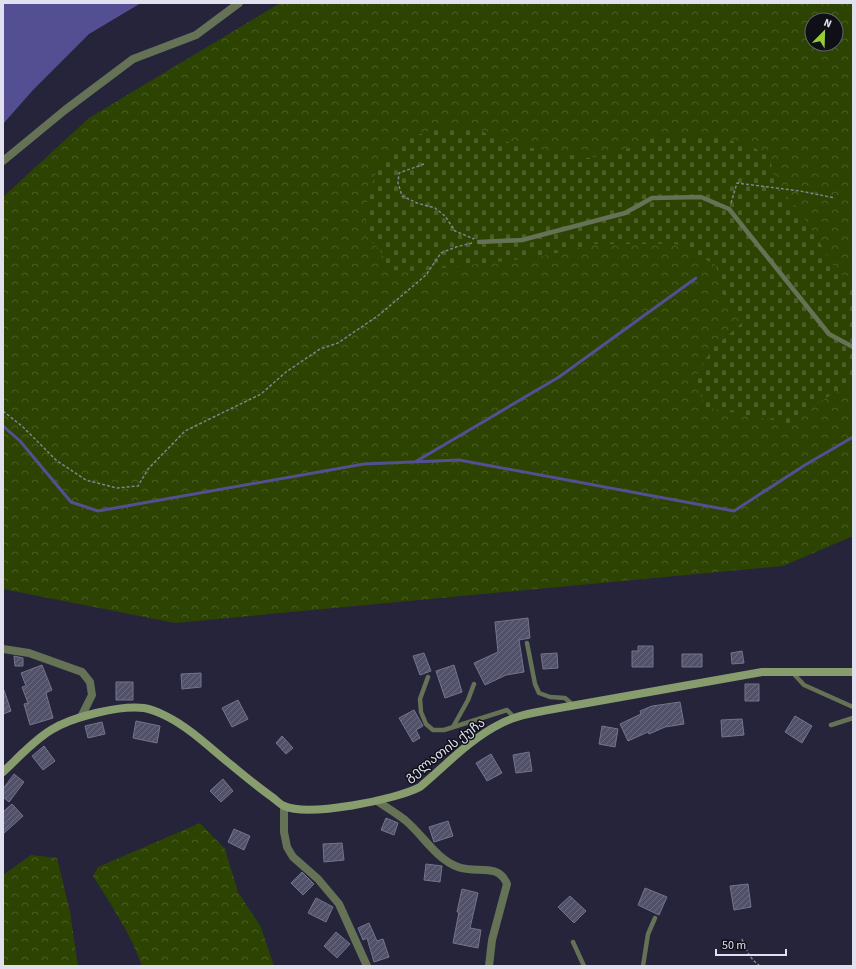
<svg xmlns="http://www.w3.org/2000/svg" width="856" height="969" font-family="'Source Sans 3','Noto Sans Georgian',sans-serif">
	<defs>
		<pattern id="forest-crowns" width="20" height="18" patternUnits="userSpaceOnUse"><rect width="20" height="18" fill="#2d4302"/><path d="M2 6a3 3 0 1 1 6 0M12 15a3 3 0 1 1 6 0" fill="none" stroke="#4b5e27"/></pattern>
		<pattern id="cemetery-stones" width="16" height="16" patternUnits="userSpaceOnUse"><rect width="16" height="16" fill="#2d4302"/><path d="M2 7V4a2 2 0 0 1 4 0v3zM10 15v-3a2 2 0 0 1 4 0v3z" fill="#4b5e27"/></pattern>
		<pattern id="building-hatch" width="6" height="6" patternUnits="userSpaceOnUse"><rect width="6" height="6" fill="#51516a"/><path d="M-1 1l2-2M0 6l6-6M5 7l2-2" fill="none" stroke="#6a6a80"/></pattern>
	</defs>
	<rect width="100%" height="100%" fill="#25243a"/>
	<path fill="url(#forest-crowns)" fill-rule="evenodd" d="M 280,3 L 853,3 L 853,536 L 783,566 L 175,623 L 3,589 L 3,197 L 89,118 ZM 812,20 L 836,20 L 836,44 L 812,44 Z
		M 200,823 L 225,849 L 238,892 L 261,927 L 274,966 L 142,966 C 131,934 111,905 93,876 L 98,867 Z
		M 31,855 L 57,858 L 70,912 L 78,966 L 3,966 L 3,875 Z"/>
	<path fill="url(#cemetery-stones)" d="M 439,128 L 473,128 L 515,145 L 587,158 L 617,153 L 656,137 L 716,138 L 748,144 L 769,157 L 778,188 L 801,212 L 835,268 L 853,286 L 853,380 L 789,423 L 704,407 L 696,376 L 712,349 L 742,323 L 723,294 L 716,265 L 676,244 L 594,244 L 539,257 L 417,271 L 390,270 L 380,250 L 365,235 L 366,205 L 378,165 L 402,140 Z"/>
	<path fill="#544f92" d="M 3,3 L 141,3 L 89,34 L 33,90 L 3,124 Z"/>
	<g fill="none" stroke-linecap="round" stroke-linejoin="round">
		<path stroke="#544f92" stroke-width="3" d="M 3,426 L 20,441 L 71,502 L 98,511 L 364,464 L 459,460 L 734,511 L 805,465 L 853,437
			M 415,462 L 559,377 L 696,278"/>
	</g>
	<path fill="url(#building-hatch)" stroke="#74748e" d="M 528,618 L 530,638 L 519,640 L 524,672 L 506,675 L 485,685 L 474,663 L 498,652 L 495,622 Z
		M 638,646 L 653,646 L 653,667 L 632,667 L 632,651 L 638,651 Z
		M 742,651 L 744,663 L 732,664 L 731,653 Z
		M 424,653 L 431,671 L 420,675 L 413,656 Z
		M 557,653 L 558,668 L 543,669 L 541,654 Z
		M 682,654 L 702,654 L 702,667 L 682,667 Z
		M 14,656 L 23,658 L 23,666 L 15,666 Z
		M 42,665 L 52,690 L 46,693 L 53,718 L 30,725 L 24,704 L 28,703 L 22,687 L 26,686 L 21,673 Z
		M 454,665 L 462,692 L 445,698 L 436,671 Z
		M 201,673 L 201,687 L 182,689 L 181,674 Z
		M 116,682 L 133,682 L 133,700 L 116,700 Z
		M 745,684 L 759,684 L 759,701 L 745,701 Z
		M 4,690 L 11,711 L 3,714 L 3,691 Z
		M 238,700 L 248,719 L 232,727 L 222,708 Z
		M 680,702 L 684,724 L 665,727 L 649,734 L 648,732 L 628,741 L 620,724 L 641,714 L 640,711 L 652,706 Z
		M 414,710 L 423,726 L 416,730 L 420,738 L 413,742 L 399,718 Z
		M 795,716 L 812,726 L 802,743 L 785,732 Z
		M 742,719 L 744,735 L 722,737 L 721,720 Z
		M 136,721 L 160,726 L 157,743 L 133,738 Z
		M 102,722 L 105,734 L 88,738 L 85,726 Z
		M 602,726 L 618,729 L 615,747 L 599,744 Z
		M 282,736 L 293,748 L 286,754 L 276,743 Z
		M 44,746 L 55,761 L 43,770 L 32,756 Z
		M 529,752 L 532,771 L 516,773 L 513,755 Z
		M 491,754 L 502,773 L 487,781 L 476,763 Z
		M 14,774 L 24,782 L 9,802 L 3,797 L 3,789 Z
		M 223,779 L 233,791 L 221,802 L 210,791 Z
		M 12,804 L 23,816 L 3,834 L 3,812 Z
		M 386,818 L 398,823 L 394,835 L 381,830 Z
		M 448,821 L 453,836 L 434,842 L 429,827 Z
		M 234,829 L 250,836 L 244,850 L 228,842 Z
		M 342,843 L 344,860 L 324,862 L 323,844 Z
		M 426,864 L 442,866 L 440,882 L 424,880 Z
		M 302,872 L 314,884 L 303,895 L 291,883 Z
		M 748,884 L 751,907 L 734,910 L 730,886 Z
		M 645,888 L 667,897 L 659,915 L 638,905 Z
		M 462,889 L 478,893 L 470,928 L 481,930 L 478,948 L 453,943 L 459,912 L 457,912 Z
		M 570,896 L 586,911 L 574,923 L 558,907 Z
		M 316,898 L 333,907 L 326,922 L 308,913 Z
		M 369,923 L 377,941 L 383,939 L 389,957 L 374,962 L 367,938 L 363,940 L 358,928 Z
		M 336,932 L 350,944 L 337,958 L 324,946 Z"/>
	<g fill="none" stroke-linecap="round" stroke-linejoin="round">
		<path stroke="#818193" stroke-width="1.5" stroke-dasharray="3 2" stroke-linecap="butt" d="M 424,164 L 399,173 L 398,183 L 402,196 L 417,203 L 435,208 L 445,216 L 455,231 L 474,239
			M 731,203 L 737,183 L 800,191 L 835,198
			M 3,411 L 23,427 L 57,461 L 86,480 L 117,488 L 138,486 L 148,469 L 185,431 L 261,394 L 286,372 L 320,349 L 338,343 L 379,315 L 426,275 L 441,253 L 456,247 L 472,243
			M 742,939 C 746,950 750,959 760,966"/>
		<path stroke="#657255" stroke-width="4.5" d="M 479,242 L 522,240 L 625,213 L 652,198 L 701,197 L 729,209 L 829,334 L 853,347
			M 527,643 L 535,684 L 539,693 L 550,697 L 565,698 L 573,705
			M 792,672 L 804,685 L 853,707
			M 428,677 L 420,699 L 421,712 L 426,724 L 433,730 L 444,730 L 507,710 L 515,718
			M 831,725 L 853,718
			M 453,727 L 468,700 L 474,684
			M 573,942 L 584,966
			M 643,966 L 648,934 L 655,918"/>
		<path stroke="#657255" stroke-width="8" d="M 3,161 L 65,110 L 133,59 L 196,35 L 239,3
			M 3,649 L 29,653 L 82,672 L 90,682 L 92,695 L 81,717
			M 377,801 C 386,807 396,813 405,820 C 423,835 436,859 458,867 C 476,874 498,862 507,884 L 492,940 L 489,966
			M 284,806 L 284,832 L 287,847 L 293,857 L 318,879 L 339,904 L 367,966"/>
		<path stroke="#889d6e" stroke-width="8" d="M 3,772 C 18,758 33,741 51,730 C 72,717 119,705 144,708 C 151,709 160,713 166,716 C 188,727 206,744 224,759 C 240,772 255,785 272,797 C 276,800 280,804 284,806 C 309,817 395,800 420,787 C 445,766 470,739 500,724 C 515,716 531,713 548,710 L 762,672 L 853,672"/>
	</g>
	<g text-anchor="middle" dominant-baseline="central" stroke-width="3" stroke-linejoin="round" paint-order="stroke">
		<g font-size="13" fill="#e0e0ef" stroke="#0f0f18">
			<text transform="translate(445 750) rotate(-37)">გელათის ქუჩა</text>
		</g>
	</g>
	<rect width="856" height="969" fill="none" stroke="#e0e0ef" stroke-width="8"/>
	<g transform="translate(824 32) rotate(23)"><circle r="19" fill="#0f0f18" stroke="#63636e"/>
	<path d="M0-3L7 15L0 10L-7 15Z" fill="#96cc3a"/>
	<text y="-6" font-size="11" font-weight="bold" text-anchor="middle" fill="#e0e0ef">N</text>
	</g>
	<path d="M716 949v6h70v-6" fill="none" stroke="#e0e0ef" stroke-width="2"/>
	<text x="722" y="949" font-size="12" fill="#e0e0ef" stroke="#0f0f18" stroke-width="3" paint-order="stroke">50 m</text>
</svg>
